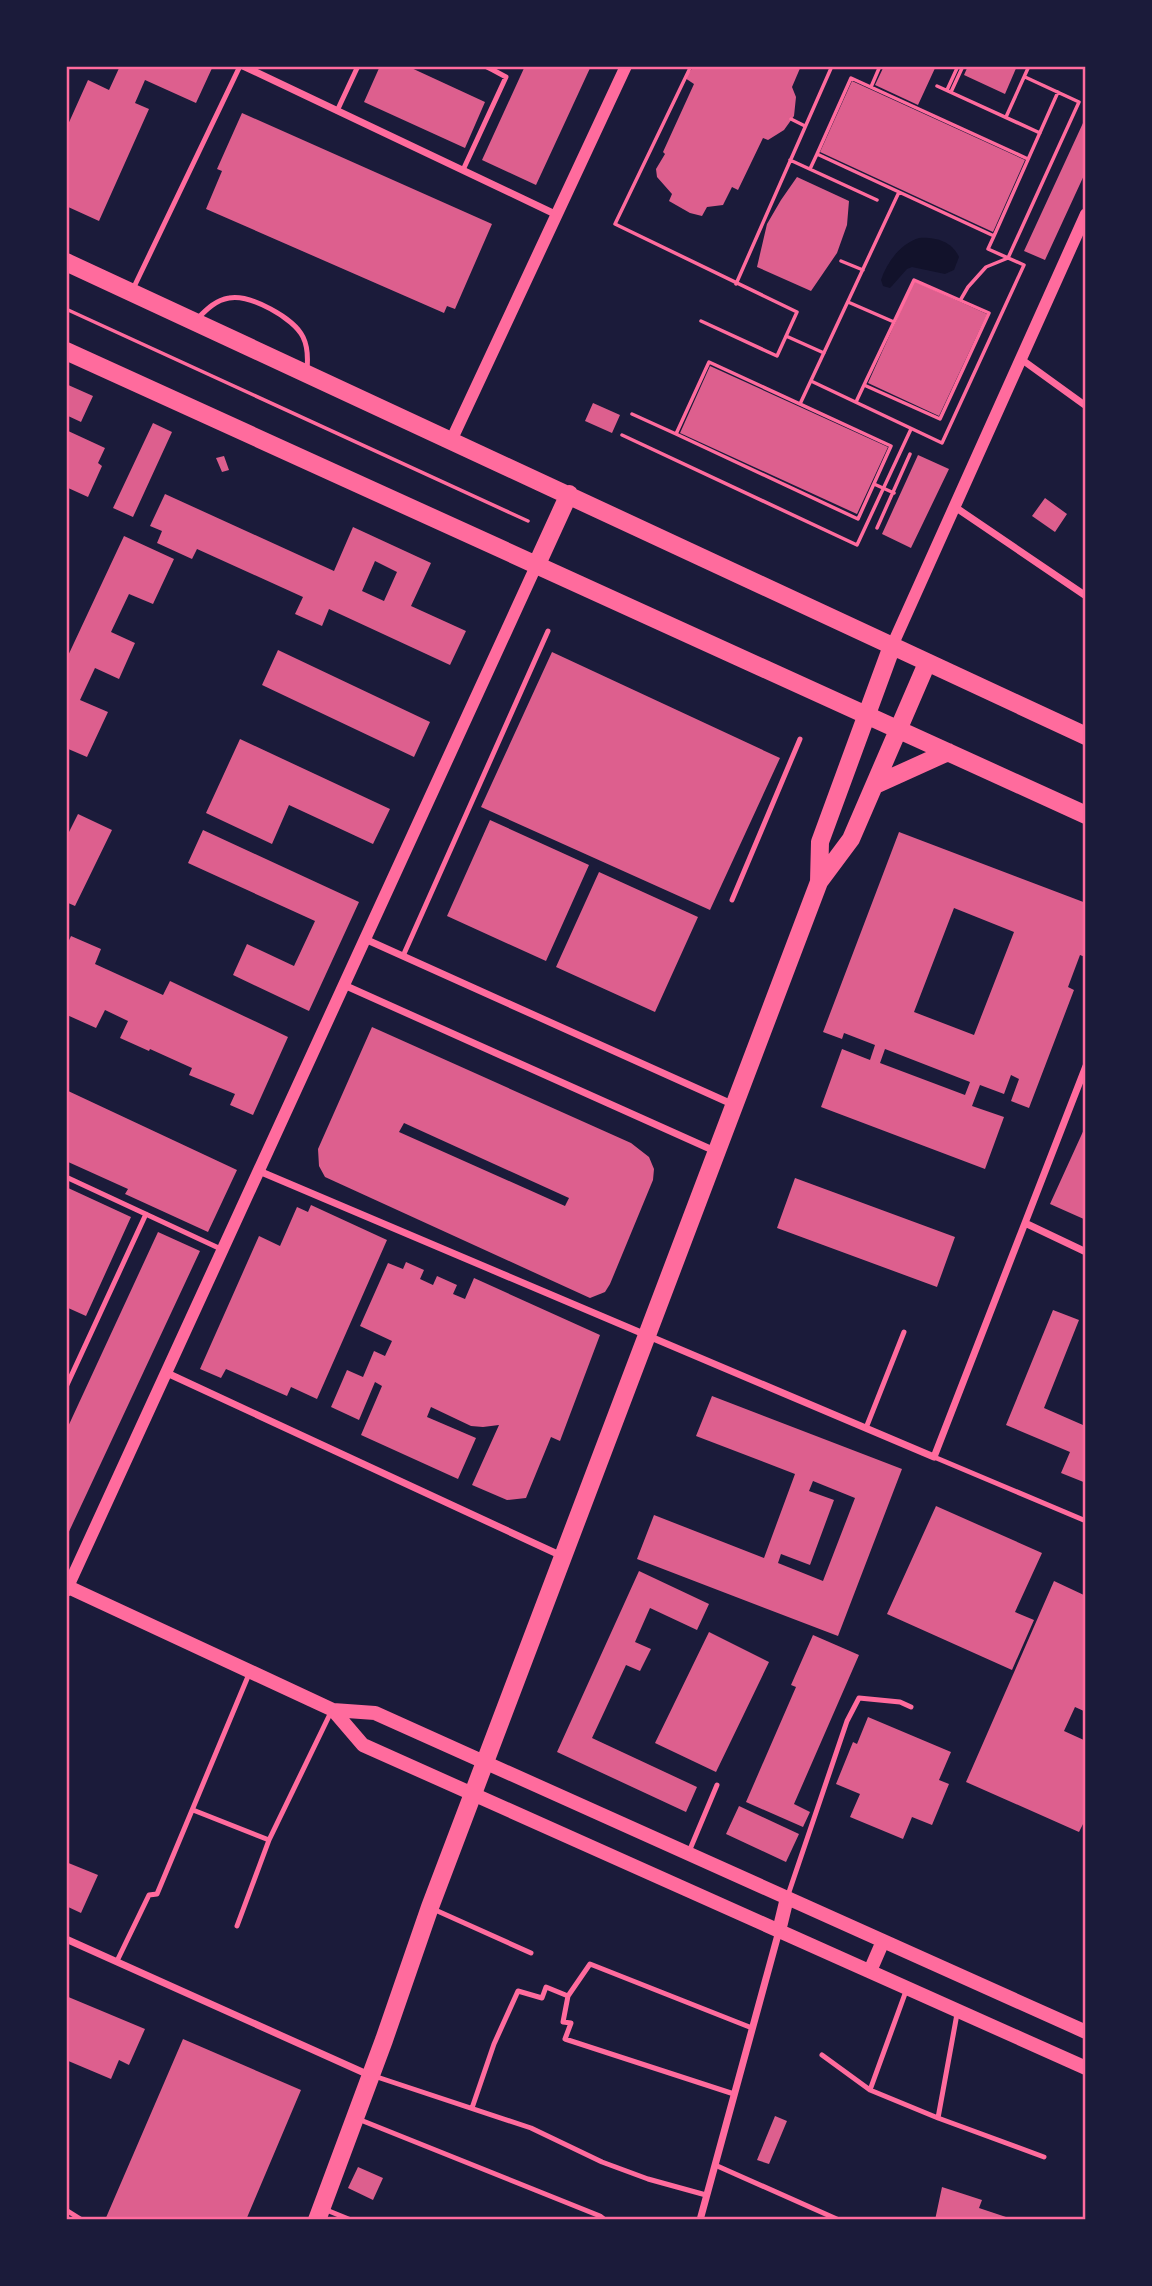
<svg xmlns="http://www.w3.org/2000/svg" width="1152" height="2286" font-family="'Asap Condensed',sans-serif">
	<rect width="100%" height="100%" fill="#1b1b3a"/>
	<path fill="#12122b" d="M 919,238 C 935,237 952,241 959,257 L 954,270 L 945,274 L 912,267 L 907,269 L 892,286 L 890,288 L 883,286 L 881,280 C 887,262 900,244 919,238 Z"/>
	<path fill="#dd5f8e" fill-rule="evenodd" d="M 120,66 L 213,66 L 196,103 L 145,80 L 135,103 L 149,109 L 99,221 L 66,206 L 66,129 L 88,80 L 109,90 Z
		M 380,66 L 407,66 L 485,102 L 465,148 L 364,102 Z
		M 525,66 L 591,66 L 536,185 L 482,160 Z
		M 694,66 L 801,66 L 792,87 L 796,97 L 794,116 L 784,130 L 768,140 L 763,138 L 738,190 L 732,187 L 723,205 L 707,207 L 702,216 L 690,213 L 669,201 L 672,194 L 657,177 L 656,169 L 665,154 L 663,152 L 694,84 L 685,78 Z
		M 884,66 L 936,66 L 918,105 L 875,85 Z
		M 968,66 L 1017,66 L 1005,94 L 964,75 Z
		M 852,81 L 1025,160 L 993,232 L 820,152 Z
		M 242,113 L 492,224 L 455,309 L 447,306 L 444,313 L 206,209 L 222,171 L 217,169 Z
		M 1083,123 L 1086,124 L 1086,171 L 1045,260 L 1024,251 Z
		M 797,177 L 849,201 L 847,225 L 837,253 L 811,291 L 757,267 L 767,224 L 781,200 Z
		M 914,281 L 987,314 L 939,416 L 868,383 Z
		M 710,366 L 888,447 L 857,514 L 680,433 Z
		M 66,384 L 93,396 L 81,422 L 66,415 Z
		M 593,403 L 620,415 L 612,433 L 585,421 Z
		M 153,423 L 172,432 L 133,517 L 113,508 Z
		M 66,430 L 105,448 L 98,463 L 102,466 L 88,497 L 66,487 Z
		M 918,455 L 949,469 L 911,548 L 882,534 Z
		M 224,456 L 229,470 L 222,472 L 216,458 Z
		M 165,494 L 334,571 L 353,527 L 431,563 L 411,606 L 466,631 L 450,665 L 329,609 L 322,626 L 295,614 L 303,597 L 197,549 L 192,559 L 157,543 L 162,531 L 150,526 ZM 375,561 L 397,572 L 384,601 L 362,591 Z
		M 1045,498 L 1067,514 L 1055,532 L 1032,516 Z
		M 124,536 L 174,559 L 153,604 L 129,594 L 111,632 L 135,643 L 119,679 L 95,668 L 80,700 L 108,712 L 87,757 L 66,748 L 66,660 Z
		M 278,650 L 430,722 L 414,757 L 262,685 Z
		M 552,652 L 780,758 L 710,910 L 481,807 Z
		M 240,739 L 390,809 L 373,844 L 289,805 L 272,844 L 206,813 Z
		M 78,814 L 112,830 L 75,906 L 66,902 L 66,838 Z
		M 490,820 L 589,865 L 546,961 L 447,916 Z
		M 203,830 L 359,902 L 309,1011 L 233,975 L 247,944 L 294,966 L 315,921 L 188,863 Z
		M 899,832 L 1086,903 L 1086,955 L 1085,957 L 1080,955 L 1068,987 L 1074,990 L 1029,1108 L 1011,1101 L 1019,1079 L 1011,1075 L 1004,1094 L 980,1085 L 972,1106 L 1004,1117 L 985,1169 L 821,1107 L 842,1049 L 870,1060 L 875,1045 L 844,1033 L 842,1039 L 823,1032 ZM 954,908 L 1014,932 L 974,1035 L 914,1012 ZM 885,1049 L 970,1082 L 965,1095 L 880,1063 Z
		M 599,872 L 698,917 L 655,1012 L 556,967 Z
		M 71,936 L 101,949 L 95,964 L 163,995 L 170,981 L 288,1037 L 253,1115 L 230,1105 L 235,1094 L 189,1075 L 192,1068 L 150,1049 L 149,1051 L 120,1038 L 128,1021 L 105,1010 L 96,1028 L 67,1015 L 69,1010 L 66,1009 L 66,947 Z
		M 372,1027 L 631,1143 L 649,1157 L 654,1169 L 653,1180 L 610,1284 L 605,1292 L 590,1298 L 325,1177 L 319,1166 L 318,1149 ZM 404,1123 L 569,1198 L 565,1206 L 399,1132 Z
		M 66,1090 L 237,1170 L 208,1232 L 125,1194 L 128,1189 L 66,1161 Z
		M 1086,1125 L 1086,1220 L 1050,1204 Z
		M 795,1178 L 955,1237 L 937,1287 L 777,1228 Z
		M 66,1187 L 131,1217 L 86,1316 L 66,1307 Z
		M 311,1205 L 387,1240 L 317,1399 L 291,1387 L 287,1396 L 226,1369 L 221,1378 L 200,1369 L 259,1236 L 280,1246 L 297,1207 L 308,1212 Z
		M 158,1232 L 200,1251 L 66,1538 L 66,1431 Z
		M 406,1262 L 424,1270 L 420,1279 L 433,1285 L 437,1276 L 457,1285 L 453,1294 L 465,1299 L 474,1278 L 600,1335 L 560,1441 L 551,1437 L 526,1498 L 507,1500 L 472,1485 L 499,1425 L 483,1427 L 471,1426 L 431,1407 L 427,1417 L 476,1438 L 458,1479 L 361,1435 L 382,1386 L 375,1382 L 359,1420 L 331,1407 L 347,1370 L 363,1377 L 374,1351 L 385,1356 L 392,1341 L 360,1326 L 388,1263 L 403,1269 Z
		M 1053,1310 L 1079,1320 L 1044,1408 L 1083,1425 L 1086,1419 L 1086,1483 L 1061,1473 L 1070,1452 L 1006,1425 Z
		M 712,1396 L 902,1469 L 838,1636 L 637,1559 L 654,1515 L 764,1558 L 795,1474 L 696,1436 ZM 813,1481 L 855,1498 L 823,1581 L 778,1563 L 781,1554 L 810,1565 L 834,1500 L 809,1491 Z
		M 936,1506 L 1042,1553 L 1015,1612 L 1034,1620 L 1012,1670 L 887,1614 Z
		M 639,1571 L 709,1604 L 697,1630 L 650,1608 L 635,1642 L 651,1649 L 640,1671 L 626,1665 L 592,1738 L 697,1787 L 686,1812 L 557,1752 Z
		M 1054,1581 L 1086,1596 L 1086,1712 L 1075,1707 L 1064,1731 L 1086,1741 L 1086,1818 L 1079,1832 L 966,1782 Z
		M 709,1632 L 769,1662 L 716,1772 L 655,1743 Z
		M 813,1635 L 859,1655 L 794,1804 L 810,1812 L 803,1827 L 746,1802 L 796,1687 L 791,1685 Z
		M 868,1717 L 951,1752 L 939,1780 L 949,1784 L 932,1825 L 912,1817 L 903,1839 L 850,1817 L 860,1794 L 836,1784 L 853,1742 L 857,1744 Z
		M 739,1806 L 799,1834 L 786,1862 L 726,1834 Z
		M 66,1862 L 98,1875 L 81,1913 L 66,1906 Z
		M 66,1996 L 145,2029 L 129,2065 L 119,2060 L 111,2079 L 66,2060 Z
		M 183,2039 L 301,2090 L 246,2220 L 105,2220 Z
		M 775,2116 L 787,2121 L 769,2164 L 757,2160 Z
		M 358,2167 L 383,2178 L 373,2200 L 348,2188 Z
		M 942,2187 L 982,2200 L 979,2208 L 1015,2220 L 935,2220 Z"/>
	<g fill="none" stroke-linecap="round" stroke-linejoin="round">
		<path stroke="#ff6b9d" stroke-width="3.5" d="M 691,66 L 615,224 L 797,312 L 777,356 L 701,321
			M 937,86 L 1040,133
			M 871,87 L 880,66
			M 947,90 L 958,66
			M 951,92 L 963,66
			M 1006,117 L 1029,66
			M 791,119 L 805,126
			M 1028,159 L 851,78 L 817,154 L 994,236 L 1058,92
			M 790,160 L 877,200
			M 810,169 L 817,154
			M 841,261 L 863,270
			M 914,280 L 989,313 L 940,419 L 864,385 Z
			M 736,284 L 832,66
			M 961,299 L 968,287 L 986,267 L 1008,258 L 1079,102 L 1025,77
			M 848,302 L 894,322
			M 66,309 L 528,521
			M 786,336 L 824,353
			M 709,362 L 891,446 L 858,519 L 676,434 Z
			M 811,381 L 942,443 L 1024,265 L 988,249 L 994,236
			M 856,402 L 864,385
			M 800,404 L 899,192
			M 632,414 L 676,434
			M 622,435 L 857,545 L 911,429
			M 874,484 L 894,493
			M 877,528 L 910,454"/>
		<path stroke="#ff6b9d" stroke-width="5" d="M 485,66 L 493,70 L 495,66
			M 337,111 L 358,66
			M 463,170 L 506,77 L 493,70
			M 133,289 L 240,66
			M 198,318 C 207,309 216,300 229,298 C 250,294 294,318 303,337 C 308,347 308,358 307,369
			M 732,900 L 800,739
			M 403,956 L 548,631
			M 66,1177 L 223,1250
			M 66,1387 L 146,1214
			M 866,1428 L 904,1332
			M 934,1457 L 1086,1521
			M 193,1810 L 269,1840
			M 688,1854 L 717,1785
			M 788,1895 L 847,1721 L 859,1698 L 900,1702 L 911,1707
			M 433,1909 L 531,1953
			M 237,1926 L 269,1840 L 331,1712
			M 117,1961 L 149,1895 L 157,1894 L 249,1674
			M 568,1996 L 590,1964 L 752,2028
			M 957,2014 L 938,2118 L 1044,2157
			M 822,2055 L 870,2090 L 938,2118
			M 374,2076 L 531,2128 L 602,2162 L 648,2179 L 706,2195
			M 870,2090 L 906,1991
			M 472,2108 L 494,2044 L 518,1991 L 542,1998 L 546,1987 L 568,1996 L 563,2022 L 571,2023 L 565,2039 L 734,2094
			M 358,2119 L 600,2216 L 605,2220
			M 715,2165 L 839,2220
			M 324,2209 L 351,2220
			M 66,2210 L 82,2220"/>
		<path stroke="#ff6b9d" stroke-width="7" d="M 243,66 L 557,215
			M 1021,359 L 1086,406
			M 955,507 L 1086,596
			M 365,939 L 734,1105
			M 344,985 L 717,1152
			M 259,1171 L 934,1457 L 1086,1066
			M 1025,1223 L 1086,1252
			M 167,1373 L 564,1557
			M 66,1939 L 369,2075
			M 700,2220 L 779,1931"/>
		<path stroke="#ff6b9d" stroke-width="12" d="M 451,441 L 626,66
			M 892,646 L 1086,214
			M 66,1591 L 537,564"/>
		<path stroke="#ff6b9d" stroke-width="14" d="M 66,1586 L 333,1710 L 363,1745 L 1086,2068
			M 333,1710 L 375,1713 L 1086,2032
			M 779,1931 L 787,1898
			M 870,1971 L 883,1941"/>
		<path stroke="#ff6b9d" stroke-width="18" d="M 66,262 L 1086,736
			M 66,351 L 1086,815
			M 537,564 L 569,494
			M 875,785 L 948,752
			M 819,882 L 820,842 L 892,646
			M 317,2220 L 384,2040 L 430,1907 L 819,882 L 851,839 L 927,663"/>
	</g>
	<rect width="1152" height="2286" fill="none" stroke="#1b1b3a" stroke-width="136"/>
	<rect x="68" y="68" width="1016" height="2150" fill="none" stroke="#ff6b9d" stroke-width="2.5"/>
</svg>
